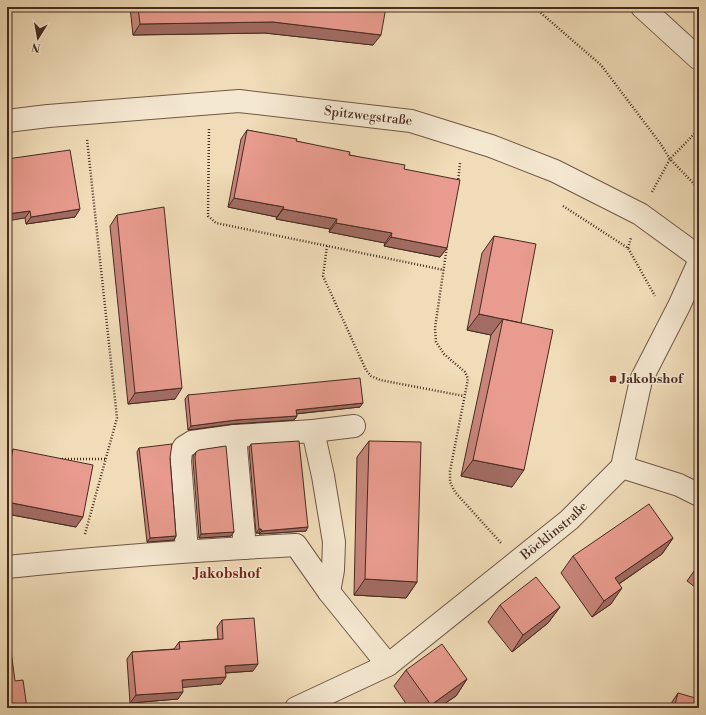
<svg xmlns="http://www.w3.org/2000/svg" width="706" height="715" font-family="'Libre Bodoni',serif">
	<rect width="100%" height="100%" fill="#f0dcb8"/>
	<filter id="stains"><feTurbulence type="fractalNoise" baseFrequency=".005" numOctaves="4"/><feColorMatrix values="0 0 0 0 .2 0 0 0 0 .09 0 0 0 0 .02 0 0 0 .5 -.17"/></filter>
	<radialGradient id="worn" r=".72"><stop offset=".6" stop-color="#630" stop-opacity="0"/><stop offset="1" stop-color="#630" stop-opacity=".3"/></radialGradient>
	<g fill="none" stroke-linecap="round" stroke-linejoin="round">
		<g stroke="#705746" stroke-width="24">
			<g id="minor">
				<path d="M 642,7 L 699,59"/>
				<path id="s1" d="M 7,121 L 48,116 L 239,101 L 411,121 L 491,146 L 555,171 L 640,214 L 699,257"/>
				<path d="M 313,431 L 354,426"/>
				<path d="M 235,436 L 245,548"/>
				<path d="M 622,467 L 679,485 L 699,495"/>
				<path d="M 187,551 L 180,461 L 181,452 L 184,447 L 192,442 L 235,436 L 313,431 L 323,476 L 334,542 L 333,570 L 329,592"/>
				<path d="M 7,567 C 103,557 199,550 296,545 L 329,592 L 388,665"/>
				<path id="s2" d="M 296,708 L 388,665 L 569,520 L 622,467 L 641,380 L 679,306 L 699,262"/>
			</g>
		</g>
		<path stroke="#452b20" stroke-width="2.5" stroke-dasharray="1 2" stroke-linecap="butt" d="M 534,7 L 601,65 L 660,143 L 670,159 L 699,189
			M 209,129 L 208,216 L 216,223 L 444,270
			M 458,182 L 460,163
			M 652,192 L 670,159 L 699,129
			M 563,206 L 628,248 L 655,296
			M 327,246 L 323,276 L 366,370 L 371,376 L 380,380 L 464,396
			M 447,246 L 435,328 L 436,342 L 444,354 L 465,372 L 468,379 L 450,471 L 450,482 L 455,492 L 501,543
			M 628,248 L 631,238
			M 7,452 L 13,452
			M 62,459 L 105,459
			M 85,534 L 117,418 L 87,139"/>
		<use href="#minor" stroke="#f5e8d1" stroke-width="22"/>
	</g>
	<path fill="#c8857a" stroke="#452b20" d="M 130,7 L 386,7 L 373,45 L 265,33 L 133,35 Z
		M 247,130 L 296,141 L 404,169 L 447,248 L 440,257 L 384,246 L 385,243 L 329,232 L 330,229 L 276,219 L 277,217 L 228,207 L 241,139 Z
		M 7,159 L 75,217 L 26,224 L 25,218 Z
		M 117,215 L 175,399 L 128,404 L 110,226 Z
		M 494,236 L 521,323 L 512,487 L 461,476 L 491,335 L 467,330 L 482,253 Z
		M 188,395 L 360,407 L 296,414 L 297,416 L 294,420 L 233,424 L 188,430 L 185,399 Z
		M 369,441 L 417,582 L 406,598 L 354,595 L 357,457 Z
		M 251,444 L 306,531 L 259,534 L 259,533 L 256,533 L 249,448 Z
		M 139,448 L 170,458 L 176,536 L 174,540 L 147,542 L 137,452 Z
		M 13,449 L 76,527 L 7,514 L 7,457 Z
		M 196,452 L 231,536 L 199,538 L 193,461 L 193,456 Z
		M 673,538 L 662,554 L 619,584 L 611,604 L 592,617 L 561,573 L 573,556 Z
		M 699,564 L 699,590 L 687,581 Z
		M 500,605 L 560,607 L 548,623 L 512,652 L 488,622 Z
		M 222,620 L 253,671 L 226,673 L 221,684 L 182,687 L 178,699 L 130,703 L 127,659 L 132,652 L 174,649 L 179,642 L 218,639 L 217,627 Z
		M 406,670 L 467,679 L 456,696 L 438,708 L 409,708 L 394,686 Z
		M 678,693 L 699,708 L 670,708 L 672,702 Z"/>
	<path fill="#a26c63" stroke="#452b20" d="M 273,22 L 381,35 L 373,45 L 265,33 L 133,35 L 140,24 Z
		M 234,198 L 284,207 L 277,217 L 228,207 Z
		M 80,209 L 75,217 L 26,224 L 31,217 Z
		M 283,209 L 337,219 L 330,229 L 276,219 Z
		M 30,211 L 25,218 L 7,221 L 7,214 Z
		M 336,223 L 392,233 L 385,243 L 329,232 Z
		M 391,237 L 447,248 L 440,257 L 384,246 Z
		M 479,314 L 503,319 L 491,335 L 467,330 Z
		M 182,388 L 175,399 L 128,404 L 135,393 Z
		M 363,403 L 360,407 L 293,414 L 296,410 Z
		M 297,416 L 294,420 L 233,424 L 188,430 L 191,426 L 236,420 Z
		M 473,460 L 524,470 L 512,487 L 461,476 Z
		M 7,502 L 83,517 L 76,527 L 7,514 Z
		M 308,527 L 306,531 L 259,534 L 262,531 Z
		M 259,529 L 261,529 L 259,533 L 256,533 Z
		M 234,532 L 231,536 L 199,538 L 201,534 Z
		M 176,536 L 174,540 L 147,542 L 150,538 Z
		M 673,538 L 662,554 L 604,594 L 615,578 Z
		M 365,579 L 417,582 L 406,598 L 354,595 Z
		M 622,588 L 611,604 L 592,617 L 604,601 Z
		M 560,607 L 548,623 L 512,652 L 523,635 Z
		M 258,664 L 253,671 L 220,673 L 225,666 Z
		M 226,677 L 221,684 L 177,688 L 182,680 Z
		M 467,679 L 456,696 L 438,708 L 429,708 L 431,705 Z
		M 183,692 L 178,699 L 130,703 L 136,695 Z"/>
	<path fill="#e89b8e" stroke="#452b20" d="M 138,7 L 386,7 L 381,35 L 273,22 L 140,24 Z
		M 247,130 L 297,139 L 296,141 L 350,152 L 349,155 L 405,165 L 404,169 L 460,180 L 447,248 L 391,237 L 392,233 L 336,223 L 337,219 L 283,209 L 284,207 L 234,198 Z
		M 70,150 L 80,209 L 31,217 L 30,211 L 7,214 L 7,159 Z
		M 164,207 L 182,388 L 135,393 L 117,215 Z
		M 494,236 L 536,244 L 521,323 L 479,314 Z
		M 503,319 L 553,330 L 524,470 L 473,460 Z
		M 360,378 L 363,403 L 296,410 L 297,416 L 236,420 L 191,426 L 188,395 Z
		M 299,441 L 308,527 L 262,531 L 261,529 L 259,529 L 251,444 Z
		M 369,441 L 421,442 L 417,582 L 365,579 Z
		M 172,444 L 170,458 L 176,536 L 150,538 L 139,448 Z
		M 226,446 L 234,532 L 201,534 L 195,457 L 196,452 L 199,450 Z
		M 13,449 L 93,465 L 83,517 L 7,502 L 7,479 Z
		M 649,504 L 673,538 L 615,578 L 622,588 L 604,601 L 573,556 Z
		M 536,577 L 560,607 L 523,635 L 500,605 Z
		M 254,618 L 258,664 L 225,666 L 226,677 L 182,680 L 183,692 L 136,695 L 132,652 L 180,649 L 179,642 L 223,639 L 222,620 Z
		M 7,621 L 15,681 L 23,680 L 27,708 L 7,708 Z
		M 442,644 L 467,679 L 431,705 L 406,670 Z
		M 678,693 L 699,699 L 699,708 L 674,708 Z"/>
	<rect fill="#8f2418" stroke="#f5e8d1" stroke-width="1.5" x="609" y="375" width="8" height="8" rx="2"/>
	<g text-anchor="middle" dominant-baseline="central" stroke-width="3" stroke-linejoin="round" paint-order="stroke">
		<g font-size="13" fill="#452b20" stroke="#f5e8d1">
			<text stroke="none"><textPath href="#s1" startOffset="363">Spitzwegstraße</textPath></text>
			<text stroke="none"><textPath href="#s2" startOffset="315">Böcklinstraße</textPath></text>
		</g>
		<g font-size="13" font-weight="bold" fill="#452b20" stroke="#f5e8d1" text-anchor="start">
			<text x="621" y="379">Jakobshof</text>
		</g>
		<g font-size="14" font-weight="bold" fill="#7a1f14" stroke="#f5e8d1">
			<text x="227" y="574">Jakobshof</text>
		</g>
	</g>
	<rect width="706" height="715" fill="none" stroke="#f0dcb8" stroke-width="24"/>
	<rect x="8" y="8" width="690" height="699" fill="none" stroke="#452b20" stroke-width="2"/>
	<rect x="12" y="12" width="682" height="691" fill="none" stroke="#452b20"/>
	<g transform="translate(38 38) rotate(191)" stroke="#f5e8d1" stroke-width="3" paint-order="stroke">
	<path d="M0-3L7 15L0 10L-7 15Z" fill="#452b20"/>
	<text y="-6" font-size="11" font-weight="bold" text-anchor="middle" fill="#452b20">N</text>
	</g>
	<rect width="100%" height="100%" filter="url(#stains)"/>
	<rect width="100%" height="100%" fill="url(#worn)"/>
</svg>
